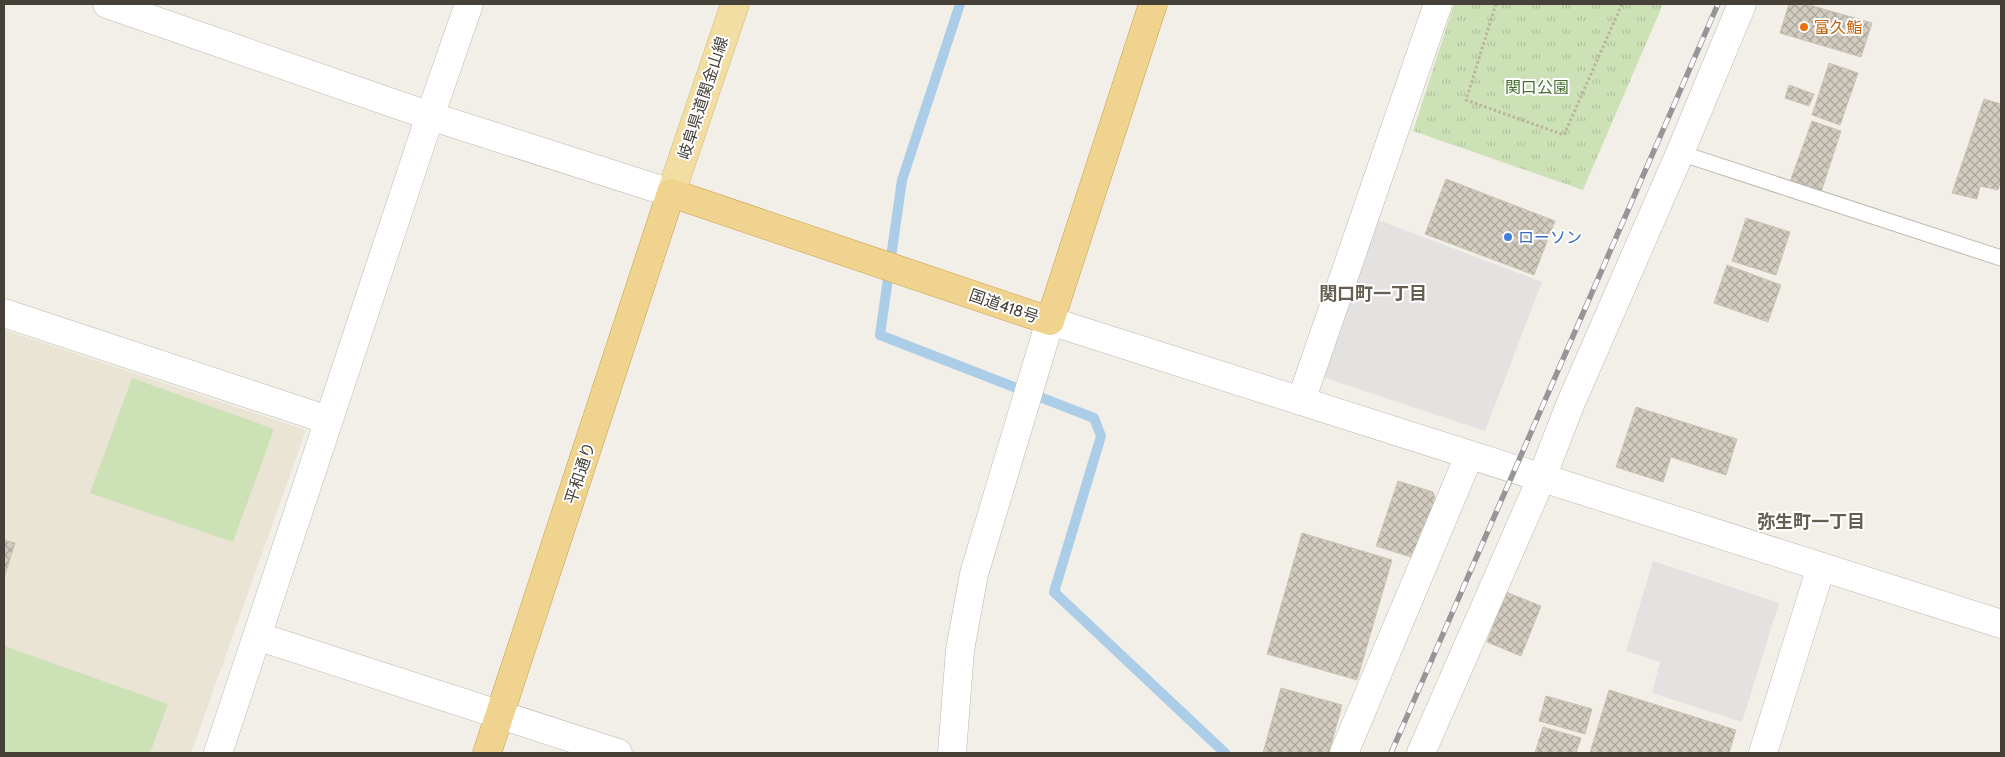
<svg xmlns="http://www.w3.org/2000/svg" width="2005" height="757" font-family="Cabin,'Noto Sans JP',sans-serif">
	<defs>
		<pattern id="park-tufts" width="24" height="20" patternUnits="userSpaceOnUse" patternTransform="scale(1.25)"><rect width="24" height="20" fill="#cde1b6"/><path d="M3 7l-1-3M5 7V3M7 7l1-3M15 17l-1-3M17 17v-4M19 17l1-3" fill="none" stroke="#b1c29d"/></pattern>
		<pattern id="building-cross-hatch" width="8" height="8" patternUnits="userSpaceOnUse" patternTransform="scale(1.25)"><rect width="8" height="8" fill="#d2cbbf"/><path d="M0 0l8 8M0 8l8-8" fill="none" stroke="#aca69c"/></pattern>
	</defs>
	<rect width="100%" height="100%" fill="#f2efe8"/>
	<path fill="#e9e4d4" d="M 4,330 L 306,430 L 191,753 L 4,753 Z"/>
	<path fill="#cde1b6" d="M 132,378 L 274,429 L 233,542 L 90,493 Z
		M 4,646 L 168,704 L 150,753 L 4,753 Z"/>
	<path fill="url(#park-tufts)" d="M 1454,4 L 1663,4 L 1583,190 L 1413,131 Z"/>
	<path fill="#e4e2e0" d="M 1378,220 L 1542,282 L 1485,431 L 1322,377 Z
		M 1653,561 L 1779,603 L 1742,722 L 1652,693 L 1660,662 L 1626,651 Z"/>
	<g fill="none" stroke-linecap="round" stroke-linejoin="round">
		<path stroke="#accde7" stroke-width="10" d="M 960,4 L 902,180 L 880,335 L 1094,418 L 1101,436 L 1054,592 L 1225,753"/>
	</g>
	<path fill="url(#building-cross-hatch)" stroke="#ccc3b3" d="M 1789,4 L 1806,4 L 1872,23 L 1861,57 L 1780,33 Z
		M 1829,63 L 1858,73 L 1840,125 L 1812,115 Z
		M 1789,85 L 1814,94 L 1809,106 L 1785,98 Z
		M 1984,99 L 2001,104 L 2001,179 L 1998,190 L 1980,186 L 1977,199 L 1952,193 Z
		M 1812,121 L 1841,131 L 1821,192 L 1790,182 Z
		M 1446,179 L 1555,221 L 1534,275 L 1425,234 Z
		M 1746,218 L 1790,232 L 1776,275 L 1732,261 Z
		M 1727,265 L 1781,285 L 1768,322 L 1714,303 Z
		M 1636,407 L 1737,439 L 1726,475 L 1671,457 L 1663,482 L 1616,467 Z
		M 1398,481 L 1433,492 L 1437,505 L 1429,529 L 1423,526 L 1420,533 L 1426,535 L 1417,559 L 1376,546 Z
		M 1302,533 L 1392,560 L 1357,680 L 1267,654 Z
		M 4,540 L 15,543 L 4,578 Z
		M 1506,592 L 1541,606 L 1521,656 L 1487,642 Z
		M 1281,688 L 1342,705 L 1329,753 L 1263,753 Z
		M 1609,690 L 1736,730 L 1729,753 L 1590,753 Z
		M 1546,696 L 1592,709 L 1585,734 L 1539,721 Z
		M 1543,727 L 1581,738 L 1576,753 L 1535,753 Z"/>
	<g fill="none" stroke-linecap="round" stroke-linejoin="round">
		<g stroke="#bcb7ac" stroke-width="17">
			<path id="service" d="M 1680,153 L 2001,258"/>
		</g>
		<g stroke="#bcb7ac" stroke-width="29">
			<path id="minor" d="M 4,313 L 328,420
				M 1301,401 L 1438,4
				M 257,636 L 618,753
				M 218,753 L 430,116 L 469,4
				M 952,753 L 960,650 L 974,574 L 1050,321
				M 1344,753 L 1469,456
				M 1421,753 L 1542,477 L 1570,405 L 1680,153 L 1742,4
				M 1763,753 L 1821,567"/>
		</g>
		<g stroke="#bcb7ac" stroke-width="29">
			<path id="tertiary" d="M 107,4 L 430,116 L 671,193
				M 1050,321 L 2001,624"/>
		</g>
		<g stroke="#d5ba73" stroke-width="29">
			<path id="primary" d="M 671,193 L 735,4"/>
		</g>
		<g stroke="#ca9f4a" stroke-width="29">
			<path id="trunk" d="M 487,753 L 671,193 L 1050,321 L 1153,4"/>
		</g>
		<path stroke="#bcb39f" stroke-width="3" stroke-dasharray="2.5 2.5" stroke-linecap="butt" d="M 1496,4 L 1466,100 L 1564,135 L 1622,4"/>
		<use href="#service" stroke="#fff" stroke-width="15"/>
		<use href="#minor" stroke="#fff" stroke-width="28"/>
		<use href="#tertiary" stroke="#fff" stroke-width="28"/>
		<use href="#primary" stroke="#f2dda2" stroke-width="28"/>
		<use href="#trunk" stroke="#efd38e" stroke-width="28"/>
		<g stroke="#969696" stroke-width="5.5">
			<path id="rail" d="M 1391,753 L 1718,4"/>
		</g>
		<use href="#rail" stroke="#fff" stroke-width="4" stroke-dasharray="11" stroke-linecap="butt"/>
	</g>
	<circle fill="#e8710a" stroke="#fff" stroke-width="2" cx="1804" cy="27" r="5"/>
	<circle fill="#3f7fe0" stroke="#fff" stroke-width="2" cx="1508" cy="237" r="5"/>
	<g text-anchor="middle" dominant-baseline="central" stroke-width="4" stroke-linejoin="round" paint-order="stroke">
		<g font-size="16" fill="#c56008" stroke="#fff" text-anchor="start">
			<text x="1814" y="27">富久鮨</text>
		</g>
		<g font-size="16" fill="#486f32" stroke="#fff">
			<text x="1537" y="87">関口公園</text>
		</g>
		<g font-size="16" fill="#454038" stroke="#fff">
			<text transform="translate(703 98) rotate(-72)">岐阜県道関金山線</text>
			<text transform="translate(1004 306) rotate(19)">国道418号</text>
			<text transform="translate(580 473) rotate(-72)">平和通り</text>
		</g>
		<g font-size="16" fill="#366cbe" stroke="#fff" text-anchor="start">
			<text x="1518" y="237">ローソン</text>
		</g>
		<g font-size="18" font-weight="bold" fill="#665e50" stroke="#fff">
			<text x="1373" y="294">関口町一丁目</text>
			<text x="1811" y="522">弥生町一丁目</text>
		</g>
	</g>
	<rect width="2005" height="757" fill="none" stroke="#454038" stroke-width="10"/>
</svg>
